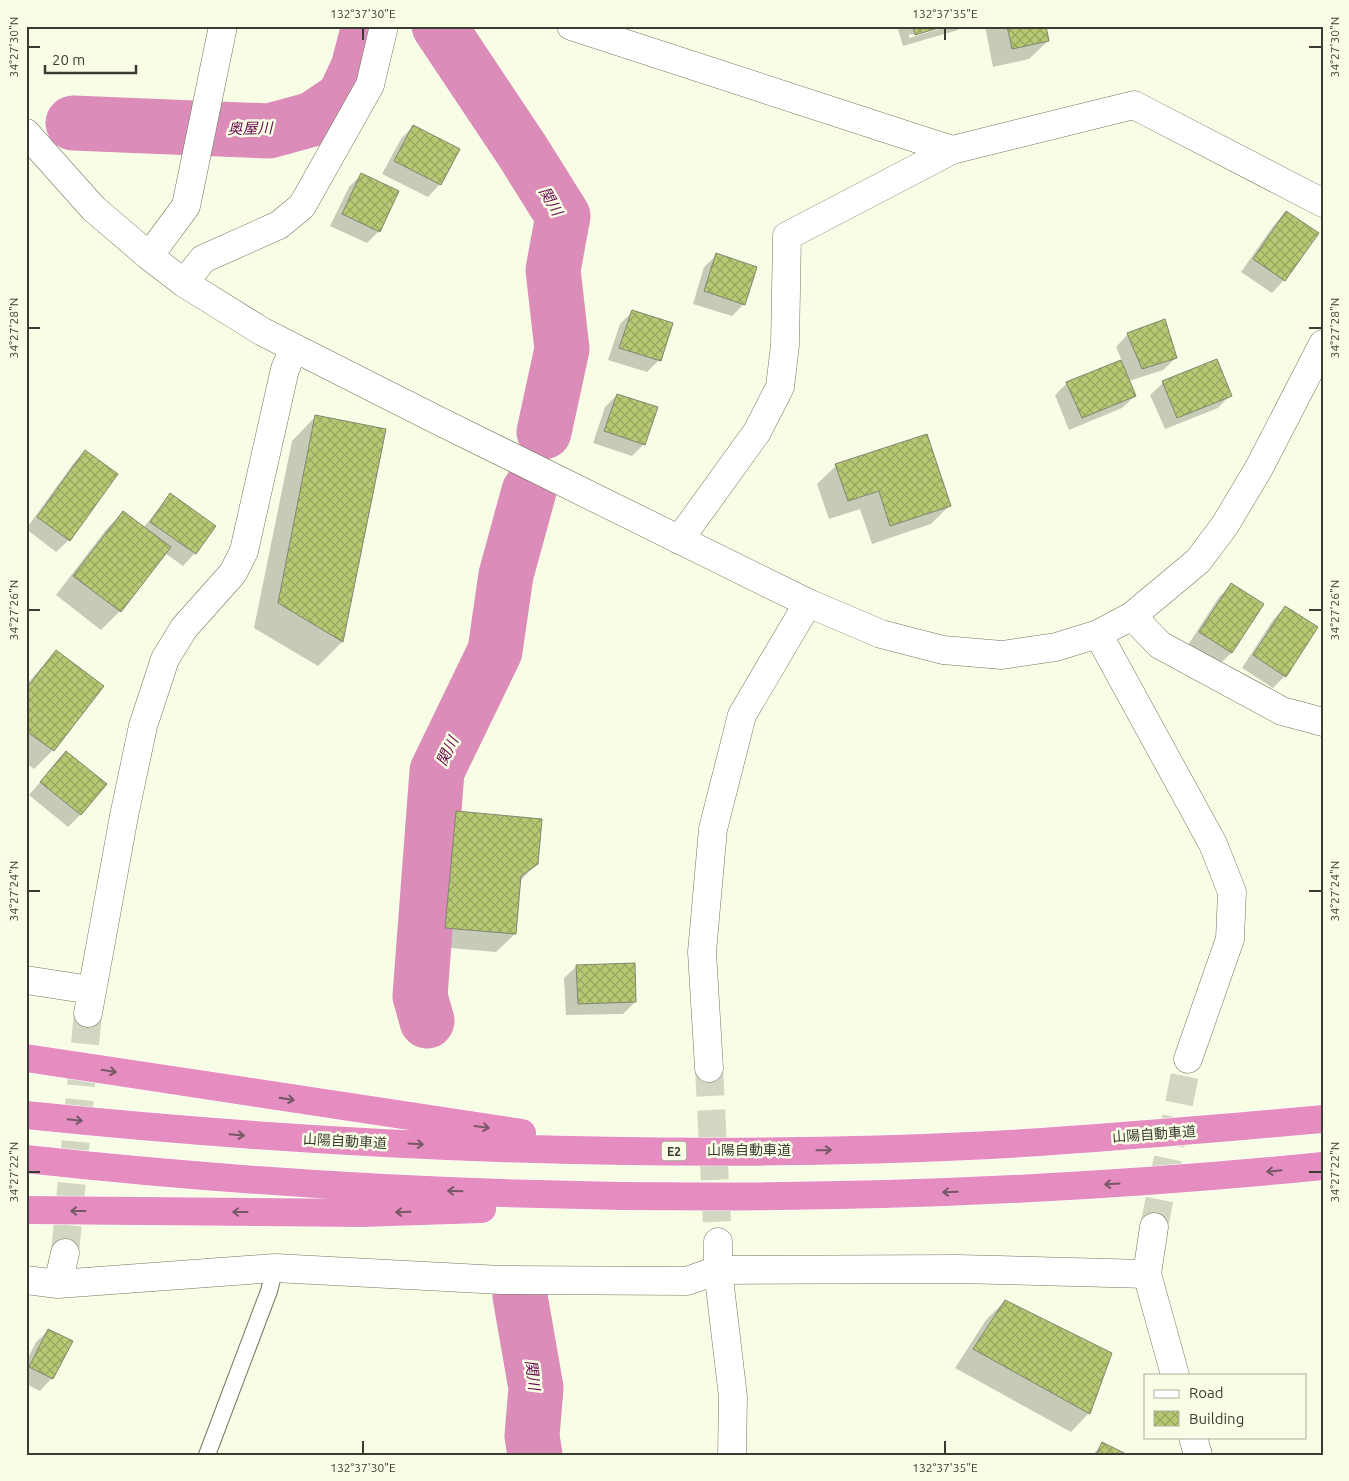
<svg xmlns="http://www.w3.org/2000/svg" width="1349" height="1481" font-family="Ubuntu,'Noto Sans JP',sans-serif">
	<defs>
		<pattern id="building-cross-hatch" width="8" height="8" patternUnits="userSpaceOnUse" patternTransform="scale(1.25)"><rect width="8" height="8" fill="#b8c974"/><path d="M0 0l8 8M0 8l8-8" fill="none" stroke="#97a460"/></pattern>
	</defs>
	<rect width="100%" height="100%" fill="#f8fee6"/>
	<path fill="#0003" d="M 897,26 L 940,26 L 909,35 L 909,38 L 949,26 L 962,26 L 958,30 L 903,46 Z
		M 985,26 L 1045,26 L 1048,41 L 1029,59 L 993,67 Z
		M 413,126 L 440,184 L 428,197 L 382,174 L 401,139 Z
		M 361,175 L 379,231 L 367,243 L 330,226 L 349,187 Z
		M 1286,212 L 1284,280 L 1272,293 L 1241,272 L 1274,225 Z
		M 717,255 L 744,304 L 732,316 L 693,304 L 704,267 Z
		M 632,312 L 659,360 L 647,372 L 608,360 L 620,324 Z
		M 1128,334 L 1176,358 L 1163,370 L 1129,381 L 1135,396 L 1122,408 L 1069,430 L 1055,395 L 1067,383 L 1122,361 L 1116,347 Z
		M 1163,383 L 1230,395 L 1218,408 L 1165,429 L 1150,395 Z
		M 617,395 L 644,444 L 632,456 L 593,443 L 605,407 Z
		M 316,416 L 384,430 L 342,642 L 318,666 L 254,628 L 292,441 Z
		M 85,451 L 117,474 L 69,540 L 56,552 L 26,529 L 73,464 Z
		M 836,466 L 950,505 L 931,524 L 872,544 L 860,509 L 829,519 L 817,484 Z
		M 170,495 L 195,553 L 183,566 L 165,553 L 120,611 L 101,630 L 56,595 L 105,531 L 123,512 L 143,528 Z
		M 1231,585 L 1263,605 L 1231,653 L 1219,665 L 1188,645 L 1219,597 Z
		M 1285,607 L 1285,676 L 1273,688 L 1242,668 L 1273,620 Z
		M 56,651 L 102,686 L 53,750 L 34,769 L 26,763 L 26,685 Z
		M 66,752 L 81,814 L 68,827 L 29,795 Z
		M 456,812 L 537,864 L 520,881 L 515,934 L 496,952 L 427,946 L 438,831 Z
		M 577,966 L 635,1002 L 623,1014 L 566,1015 L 564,978 Z
		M 1005,1301 L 1089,1413 L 1071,1432 L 955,1368 L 986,1320 Z
		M 49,1330 L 52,1378 L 40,1391 L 26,1384 L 26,1362 L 36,1342 Z
		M 1103,1444 L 1125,1455 L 1092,1455 Z"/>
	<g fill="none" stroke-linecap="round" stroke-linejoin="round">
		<path stroke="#db8cb9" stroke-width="55" d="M 439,26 L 523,152 L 563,216 L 553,270 L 562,349 L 544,432
			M 73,123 L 269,131 L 313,119 L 344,98 L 358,68 L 369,26
			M 427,1021 L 420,996 L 437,771 L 495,651 L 506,575 L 529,491
			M 520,1296 L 536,1388 L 532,1436 L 535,1455"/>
	</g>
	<path fill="url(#building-cross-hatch)" stroke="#818671" d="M 913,26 L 945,26 L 915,35 Z
		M 1007,26 L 1046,26 L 1049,41 L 1012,49 Z
		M 413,125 L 460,149 L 441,185 L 394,161 Z
		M 361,173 L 399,191 L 380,232 L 342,214 Z
		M 1286,211 L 1319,233 L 1285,281 L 1253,259 Z
		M 716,253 L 757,267 L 745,305 L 704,291 Z
		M 632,310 L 673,323 L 661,361 L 619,348 Z
		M 1165,319 L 1177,358 L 1142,369 L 1127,333 Z
		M 1217,359 L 1232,396 L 1177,418 L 1162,381 Z
		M 1121,360 L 1136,396 L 1082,418 L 1066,382 Z
		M 617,394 L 658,407 L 645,445 L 604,431 Z
		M 315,415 L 386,429 L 343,642 L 278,603 Z
		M 927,434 L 951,506 L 890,526 L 879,491 L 848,501 L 835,464 Z
		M 85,450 L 118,474 L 70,541 L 37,517 Z
		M 170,493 L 216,526 L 196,554 L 150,522 Z
		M 123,511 L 171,547 L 121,612 L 73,576 Z
		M 1231,583 L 1264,604 L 1232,653 L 1199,632 Z
		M 1285,606 L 1318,627 L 1286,677 L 1253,655 Z
		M 56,650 L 104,686 L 54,751 L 26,731 L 26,689 Z
		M 66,751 L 107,784 L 81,815 L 40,782 Z
		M 456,811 L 542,819 L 538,864 L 521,876 L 516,934 L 445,928 Z
		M 635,963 L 636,1002 L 578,1004 L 576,965 Z
		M 1005,1300 L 1112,1353 L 1090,1414 L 973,1349 Z
		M 48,1329 L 73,1341 L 53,1379 L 29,1367 Z
		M 1102,1442 L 1128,1455 L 1096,1455 Z"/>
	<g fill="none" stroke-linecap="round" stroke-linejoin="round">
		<path stroke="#d2d7c2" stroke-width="28" stroke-dasharray="28 14" stroke-linecap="butt" d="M 709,1068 L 718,1242
			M 1154,1227 L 1188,1059
			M 65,1253 L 88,1013"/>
		<g stroke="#717661" stroke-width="18">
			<path id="service" d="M 207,1455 L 269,1291 L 275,1268"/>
		</g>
		<g stroke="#717661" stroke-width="29">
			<path id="minor" d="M 571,26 L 952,150 L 1134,105 L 1323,203
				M 149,256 L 186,206 L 223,26
				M 184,283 L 203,259 L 279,225 L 302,206 L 370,85 L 384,26
				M 679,540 L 757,432 L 780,387 L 785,345 L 787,236 L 952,150
				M 1132,616 L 1160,645 L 1282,711 L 1323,722
				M 1098,634 L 1213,844 L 1232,892 L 1230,939 L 1188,1059
				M 26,980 L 91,990
				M 88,1013 L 124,816 L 143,726 L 165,659 L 184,628 L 233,573 L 244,551 L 285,369 L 294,349
				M 709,1068 L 702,952 L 713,829 L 742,715 L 808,603
				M 1154,1227 L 1147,1274 L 1175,1375
				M 718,1242 L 718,1270 L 733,1397 L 732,1455
				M 26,1280 L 58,1284 L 275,1268 L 501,1280 L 687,1281 L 718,1270 L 958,1269 L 1147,1274
				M 58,1284 L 65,1253
				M 1193,1437 L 1198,1455"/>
		</g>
		<g stroke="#717661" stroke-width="29">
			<path id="tertiary" d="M 26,133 L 94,209 L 149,256 L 184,283 L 263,332 L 435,419 L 808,603 L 881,634 L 943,650 L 1002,655 L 1056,647 L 1098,634 L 1132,616 L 1198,561 L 1225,525 L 1259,468 L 1323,344"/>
		</g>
		<g stroke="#fff" stroke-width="29">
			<path id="motorway" d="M 26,1058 L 522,1133
				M 26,1115 C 346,1148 670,1161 991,1145 C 1102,1139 1212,1129 1323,1119
				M 26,1159 C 456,1206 892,1209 1323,1166
				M 26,1210 L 362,1213 L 482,1209"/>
		</g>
		<use href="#service" stroke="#fff" stroke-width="16"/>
		<use href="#minor" stroke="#fff" stroke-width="28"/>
		<use href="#tertiary" stroke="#fff" stroke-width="28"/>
		<use href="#motorway" stroke="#e58dc0" stroke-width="28"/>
	</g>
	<defs><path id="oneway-shaft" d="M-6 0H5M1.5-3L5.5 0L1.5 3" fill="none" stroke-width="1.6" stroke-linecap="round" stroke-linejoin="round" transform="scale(1.25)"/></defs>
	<g stroke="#765864">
		<use href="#oneway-shaft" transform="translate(109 1071) rotate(9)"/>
		<use href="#oneway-shaft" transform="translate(287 1099) rotate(9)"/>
		<use href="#oneway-shaft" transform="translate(75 1120) rotate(6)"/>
		<use href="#oneway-shaft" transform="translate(482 1127) rotate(8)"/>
		<use href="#oneway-shaft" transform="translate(237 1135) rotate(5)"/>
		<use href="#oneway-shaft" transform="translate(416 1144) rotate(3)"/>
		<use href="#oneway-shaft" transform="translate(824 1150) rotate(-1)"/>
		<use href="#oneway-shaft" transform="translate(1274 1171) rotate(174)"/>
		<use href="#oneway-shaft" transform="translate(1112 1184) rotate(177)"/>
		<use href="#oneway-shaft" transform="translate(455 1191) rotate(-178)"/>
		<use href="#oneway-shaft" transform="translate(950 1192) rotate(178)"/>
		<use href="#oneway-shaft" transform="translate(78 1211) rotate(-180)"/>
		<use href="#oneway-shaft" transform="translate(240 1212) rotate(-180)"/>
		<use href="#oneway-shaft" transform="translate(403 1212) rotate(178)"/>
	</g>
	<path fill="none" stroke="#3a3c33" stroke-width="2" d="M 363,28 L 363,40M 945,28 L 945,40M 28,47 L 40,47M 1309,47 L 1322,47M 28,328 L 40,328M 1309,328 L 1322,328M 28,610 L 40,610M 1309,610 L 1322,610M 28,891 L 40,891M 1309,891 L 1322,891M 28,1172 L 40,1172M 1309,1172 L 1322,1172M 363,1441 L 363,1454M 945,1441 L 945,1454"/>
	<g text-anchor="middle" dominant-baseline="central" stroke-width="5" stroke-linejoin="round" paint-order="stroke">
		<rect fill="#f8fee6" stroke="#737669" stroke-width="1" x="661.5" y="1141.5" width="25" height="19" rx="4"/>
		<g font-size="12" font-weight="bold" fill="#3a3c33">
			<text x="674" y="1151">E2</text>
		</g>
		<g font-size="14" fill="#3a3c33" stroke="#f8fee6">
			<text transform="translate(1154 1134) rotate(-4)">山陽自動車道</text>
			<text transform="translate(345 1141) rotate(3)">山陽自動車道</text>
			<text x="749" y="1150">山陽自動車道</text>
		</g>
		<g font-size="15" font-style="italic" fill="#67064a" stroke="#f8fee6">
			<text transform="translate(250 128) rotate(-1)">奥屋川</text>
			<text transform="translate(551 201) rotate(60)">関川</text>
			<text transform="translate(447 751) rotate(-64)">関川</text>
			<text transform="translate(533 1375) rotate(83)">関川</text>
		</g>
	</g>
	<rect width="1349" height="1481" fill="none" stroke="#f8fee6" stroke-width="55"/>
	<rect x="1144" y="1374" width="162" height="65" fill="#f8fee6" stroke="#acb09e"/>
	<rect x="1154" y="1390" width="25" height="8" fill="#ffffff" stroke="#acb09e"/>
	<text x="1189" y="1398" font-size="15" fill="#3a3c33">Road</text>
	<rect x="1154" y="1411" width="25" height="15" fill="url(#building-cross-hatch)" stroke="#acb09e"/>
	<text x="1189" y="1424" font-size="15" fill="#3a3c33">Building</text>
	<path d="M45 65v8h91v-8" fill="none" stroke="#3a3c33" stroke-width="2.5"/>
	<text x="52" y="65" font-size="15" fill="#3a3c33" stroke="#f8fee6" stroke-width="4" paint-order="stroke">20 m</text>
	<rect x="28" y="28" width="1294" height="1426" fill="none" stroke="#3a3c33" stroke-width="2"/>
	<g font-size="12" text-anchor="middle" fill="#3a3c33">
		<text x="363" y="18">132°37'30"E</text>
		<text x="945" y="18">132°37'35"E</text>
		<text transform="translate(14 47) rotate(-90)" y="4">34°27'30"N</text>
		<text transform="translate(1335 47) rotate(-90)" y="4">34°27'30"N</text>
		<text transform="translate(14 328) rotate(-90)" y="4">34°27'28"N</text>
		<text transform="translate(1335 328) rotate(-90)" y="4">34°27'28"N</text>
		<text transform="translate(14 610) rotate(-90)" y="4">34°27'26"N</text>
		<text transform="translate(1335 610) rotate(-90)" y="4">34°27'26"N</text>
		<text transform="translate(14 891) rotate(-90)" y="4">34°27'24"N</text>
		<text transform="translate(1335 891) rotate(-90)" y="4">34°27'24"N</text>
		<text transform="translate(14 1172) rotate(-90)" y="4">34°27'22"N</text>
		<text transform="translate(1335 1172) rotate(-90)" y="4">34°27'22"N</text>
		<text x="363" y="1472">132°37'30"E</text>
		<text x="945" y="1472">132°37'35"E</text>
	</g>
</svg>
